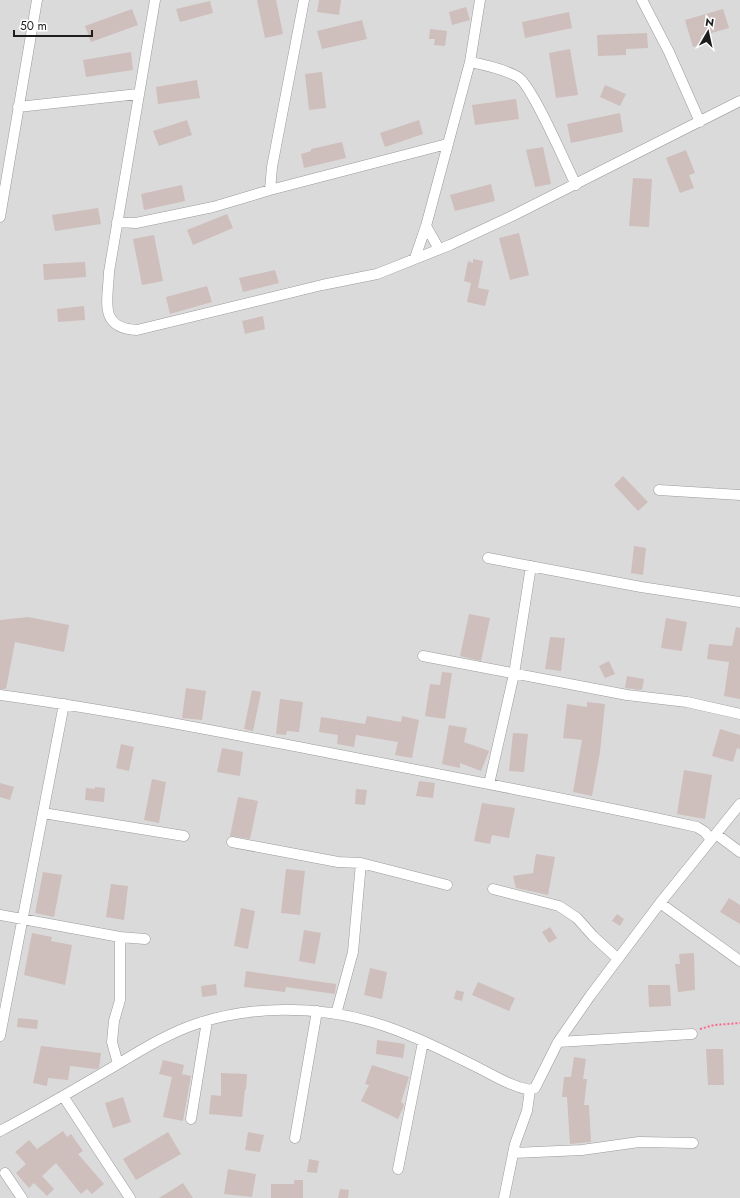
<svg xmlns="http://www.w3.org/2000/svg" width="740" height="1198" font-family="Jost,sans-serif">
	<rect width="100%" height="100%" fill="#efe7e3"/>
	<path fill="#dbdadb" d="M 0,0 L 740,0 L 740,1198 L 0,1198 Z"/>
	<path fill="#cebebc" d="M 257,0 L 276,0 L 283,34 L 265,38 Z
		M 319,0 L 341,0 L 339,15 L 317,12 Z
		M 210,1 L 213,13 L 180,22 L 176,9 Z
		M 466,7 L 470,20 L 452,25 L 449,12 Z
		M 132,9 L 138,25 L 91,42 L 85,26 Z
		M 723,9 L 729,28 L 701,36 L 704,44 L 693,47 L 685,20 Z
		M 569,12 L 572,28 L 525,38 L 522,22 Z
		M 362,20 L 367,39 L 322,49 L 317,31 Z
		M 430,29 L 447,31 L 445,46 L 434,45 L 435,39 L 429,39 Z
		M 647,33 L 648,48 L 626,49 L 626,55 L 598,56 L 597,35 Z
		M 570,49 L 578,95 L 556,98 L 549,53 Z
		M 131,52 L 133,70 L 86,77 L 83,60 Z
		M 322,72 L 326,108 L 309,110 L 305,74 Z
		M 197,80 L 200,98 L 158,104 L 156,87 Z
		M 605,85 L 626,94 L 620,106 L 600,97 Z
		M 516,99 L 519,119 L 475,125 L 472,105 Z
		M 620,113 L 623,132 L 571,143 L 567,124 Z
		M 187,120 L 192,135 L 159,146 L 153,131 Z
		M 419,120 L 423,134 L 385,147 L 380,133 Z
		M 342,142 L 346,158 L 304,168 L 301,154 L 311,151 L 311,149 Z
		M 543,147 L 551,184 L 535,187 L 526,150 Z
		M 686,150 L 695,173 L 689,175 L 694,188 L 680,193 L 666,158 Z
		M 633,178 L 652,179 L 649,227 L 629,226 Z
		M 491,184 L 495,201 L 455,211 L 450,195 Z
		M 182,185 L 185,201 L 144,210 L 141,194 Z
		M 98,208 L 101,224 L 55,231 L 52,215 Z
		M 227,214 L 233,228 L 193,245 L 187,230 Z
		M 519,233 L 529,275 L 510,280 L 499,238 Z
		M 154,235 L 163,281 L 142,285 L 133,239 Z
		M 473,259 L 483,261 L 478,288 L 489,290 L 485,306 L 467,302 L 471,283 L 464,281 L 468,261 L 473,263 Z
		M 85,262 L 86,277 L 44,280 L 43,264 Z
		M 275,270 L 279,283 L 243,292 L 239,278 Z
		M 207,286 L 212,302 L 170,314 L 166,297 Z
		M 84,306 L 85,320 L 58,322 L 57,309 Z
		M 263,316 L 265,329 L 245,334 L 242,321 Z
		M 623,476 L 648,502 L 638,511 L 614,485 Z
		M 634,546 L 646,548 L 643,575 L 631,573 Z
		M 469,614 L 490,618 L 481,661 L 460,656 Z
		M 28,617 L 69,625 L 64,652 L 15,642 L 6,689 L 0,689 L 0,620 Z
		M 666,618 L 687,622 L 682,651 L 661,648 Z
		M 736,627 L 740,628 L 740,699 L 724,696 L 729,662 L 707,659 L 709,644 L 732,646 Z
		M 550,637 L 565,638 L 561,671 L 545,669 Z
		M 609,661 L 615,674 L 605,678 L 599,666 Z
		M 442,672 L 452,673 L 445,719 L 425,716 L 430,684 L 440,685 Z
		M 627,676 L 644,679 L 642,690 L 625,688 Z
		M 186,688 L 206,691 L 202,720 L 182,718 Z
		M 252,690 L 261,692 L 253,731 L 244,729 Z
		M 280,699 L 303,702 L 299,732 L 287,731 L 286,735 L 276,734 Z
		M 587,702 L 605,704 L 600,752 L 592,796 L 573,792 L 582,740 L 563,738 L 567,704 L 587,707 Z
		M 367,716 L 401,722 L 402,716 L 419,720 L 412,758 L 395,755 L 398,742 L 356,735 L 354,747 L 337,744 L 338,735 L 319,732 L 321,717 L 365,724 Z
		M 449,725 L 467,728 L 464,742 L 489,751 L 481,771 L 460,763 L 460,768 L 442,764 Z
		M 720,729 L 740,735 L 740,749 L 737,748 L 733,762 L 712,756 Z
		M 513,733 L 528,734 L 524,772 L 509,771 Z
		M 121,744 L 134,747 L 129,771 L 116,768 Z
		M 222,748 L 243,752 L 240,776 L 217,772 Z
		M 684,770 L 712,775 L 705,819 L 677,814 Z
		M 152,779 L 166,782 L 159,823 L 144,820 Z
		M 419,781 L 435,783 L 433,798 L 416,796 Z
		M 0,783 L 14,787 L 10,800 L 0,797 Z
		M 95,787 L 105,788 L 104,802 L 85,800 L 86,788 L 95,789 Z
		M 356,789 L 367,790 L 365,805 L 355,804 Z
		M 238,797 L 258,801 L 250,839 L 230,836 Z
		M 482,803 L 515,808 L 509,838 L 492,835 L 490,844 L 474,841 Z
		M 536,854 L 555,857 L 548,895 L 516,888 L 513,876 L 533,873 Z
		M 286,869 L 305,871 L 300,915 L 281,913 Z
		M 43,872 L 62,875 L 54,917 L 35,913 Z
		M 111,884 L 128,886 L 124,920 L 106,917 Z
		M 729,898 L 740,905 L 740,924 L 720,912 Z
		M 241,908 L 255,911 L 248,949 L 234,946 Z
		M 617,914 L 624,919 L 620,926 L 612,921 Z
		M 550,927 L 557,938 L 549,943 L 542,932 Z
		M 304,930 L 321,933 L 315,964 L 299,961 Z
		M 32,933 L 52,937 L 51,941 L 72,945 L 65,985 L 24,975 Z
		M 694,953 L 695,990 L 678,992 L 675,964 L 680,964 L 679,954 Z
		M 370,968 L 387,972 L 382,999 L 364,995 Z
		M 246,971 L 336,984 L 335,994 L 286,987 L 285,992 L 244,987 Z
		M 478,982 L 515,998 L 509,1011 L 472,995 Z
		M 216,984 L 217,995 L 202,997 L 201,986 Z
		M 648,985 L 670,985 L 671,1006 L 649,1007 Z
		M 456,990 L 464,992 L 462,1001 L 454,999 Z
		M 18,1018 L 38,1020 L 37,1029 L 17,1027 Z
		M 377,1040 L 405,1044 L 403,1058 L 376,1054 Z
		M 41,1046 L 101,1053 L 99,1068 L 96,1069 L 70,1066 L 68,1080 L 48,1078 L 47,1086 L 33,1083 Z
		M 706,1049 L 723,1049 L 724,1085 L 708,1085 Z
		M 574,1057 L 586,1059 L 583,1079 L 587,1079 L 584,1105 L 589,1105 L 591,1142 L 570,1144 L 567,1097 L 562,1097 L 564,1077 L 571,1077 Z
		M 163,1060 L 184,1065 L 182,1074 L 191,1076 L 183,1121 L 163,1117 L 172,1077 L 159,1074 Z
		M 372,1065 L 409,1077 L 401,1102 L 404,1104 L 403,1108 L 398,1119 L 361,1101 L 369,1085 L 365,1084 Z
		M 221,1073 L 247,1074 L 246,1090 L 245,1089 L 242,1117 L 209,1114 L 211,1095 L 221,1096 Z
		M 123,1097 L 131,1122 L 113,1128 L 105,1103 Z
		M 63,1131 L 67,1137 L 71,1134 L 83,1151 L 78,1154 L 104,1184 L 92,1194 L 87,1189 L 81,1194 L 56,1163 L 42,1176 L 54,1189 L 47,1196 L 34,1183 L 29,1188 L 16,1173 L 26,1164 L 15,1152 L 29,1140 L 37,1149 Z
		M 168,1132 L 181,1154 L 136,1180 L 123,1159 Z
		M 248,1132 L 264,1135 L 260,1152 L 245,1150 Z
		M 309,1159 L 319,1161 L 317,1173 L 307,1172 Z
		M 228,1169 L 256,1174 L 252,1197 L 224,1194 Z
		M 294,1180 L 303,1180 L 303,1198 L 271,1198 L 271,1184 L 294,1184 Z
		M 183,1183 L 193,1198 L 159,1198 Z
		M 340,1189 L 349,1190 L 348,1198 L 338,1198 Z"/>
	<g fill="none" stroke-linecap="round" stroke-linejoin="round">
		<g stroke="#9a9a9a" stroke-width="11">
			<path id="minor" d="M 155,0 L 109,272 C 108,301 98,328 137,330 L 322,285 L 377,274 L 450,245 L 512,216 L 740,101
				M 642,0 L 669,52 L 700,122
				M 470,62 C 486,65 504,69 518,77 C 532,85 566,165 576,185
				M 18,107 L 138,94
				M 270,190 L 272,167 L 304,0
				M 0,217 L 37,0
				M 117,222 L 136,223 L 213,207 L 270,190 L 447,144
				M 426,226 L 439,249
				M 415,258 L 426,226 L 470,62 L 480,0
				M 659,490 L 740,495
				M 488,558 L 641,587 L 740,602
				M 423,656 L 627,695 L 687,702 L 740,714
				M 0,695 C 111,710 220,732 330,753 C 452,777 575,800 697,827 L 705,832 L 711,840
				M 489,784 L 514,674 L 531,566
				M 43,813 L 184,836
				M 716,834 L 740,852
				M 232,842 L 338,862 L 361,863
				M 493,889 L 559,906 L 577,918 L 593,936 L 618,959
				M 660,903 L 740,961
				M 0,915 L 120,937 L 145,939
				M 336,1014 L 353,952 L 361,863 L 447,885
				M 0,1036 L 64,704
				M 558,1042 L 692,1034
				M 118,1064 L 112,1042 L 114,1021 L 120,1000 L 120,937
				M 63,1096 L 130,1198
				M 191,1119 L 207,1021
				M 0,1131 C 40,1110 79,1087 118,1064 C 143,1049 169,1033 196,1024 C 251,1005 317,1006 372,1022 C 407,1032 442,1050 475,1066 C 493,1075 510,1086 530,1090 L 535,1088 L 558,1042 L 590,996 L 660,903 L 740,804
				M 295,1138 L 317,1011
				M 513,1153 L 582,1150 L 639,1142 L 693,1143
				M 398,1169 L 423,1042
				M 5,1173 L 22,1198
				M 504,1198 L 515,1144 L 527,1111 L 530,1090"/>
		</g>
		<path stroke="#fb678c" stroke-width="2" stroke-dasharray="2 2" stroke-linecap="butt" d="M 700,1029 L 714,1025 L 740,1023"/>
		<use href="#minor" stroke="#fff" stroke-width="10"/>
	</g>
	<g transform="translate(708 32) rotate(9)" stroke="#ffffff" stroke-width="3" paint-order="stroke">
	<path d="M0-3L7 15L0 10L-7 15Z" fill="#1d1d1d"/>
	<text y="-6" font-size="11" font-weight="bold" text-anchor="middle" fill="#1d1d1d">N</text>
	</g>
	<path d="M14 30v6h78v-6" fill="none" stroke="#1d1d1d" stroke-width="2"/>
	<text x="20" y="30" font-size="12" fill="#1d1d1d" stroke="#ffffff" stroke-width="3" paint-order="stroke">50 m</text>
</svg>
